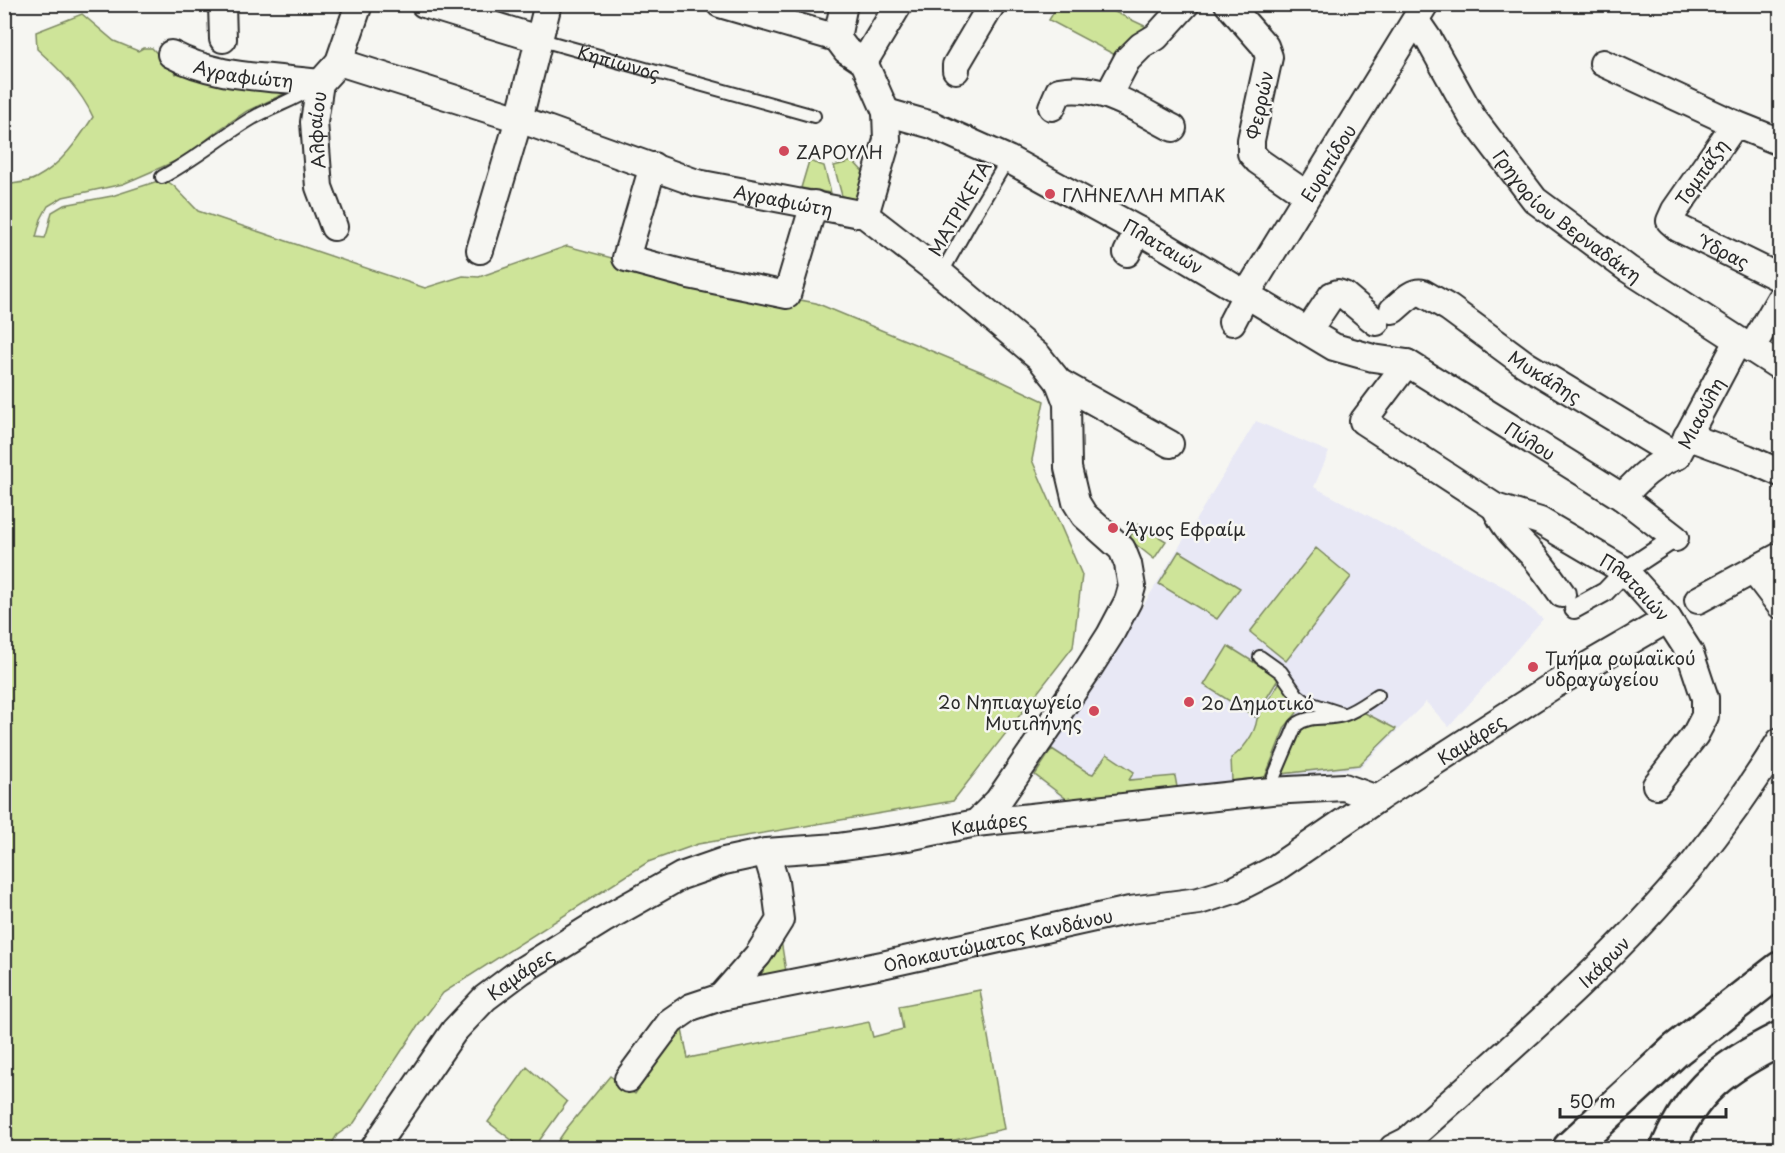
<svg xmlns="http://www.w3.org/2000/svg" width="1785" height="1153" font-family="'Playpen Sans',sans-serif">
	<rect width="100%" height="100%" fill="#f6f6f2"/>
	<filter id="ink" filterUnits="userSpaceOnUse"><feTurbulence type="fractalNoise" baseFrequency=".0167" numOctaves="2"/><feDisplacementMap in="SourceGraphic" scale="12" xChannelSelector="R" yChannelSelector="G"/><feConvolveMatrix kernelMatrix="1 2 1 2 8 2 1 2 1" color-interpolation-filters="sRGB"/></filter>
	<g filter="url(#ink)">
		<path fill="#e8e8f5" d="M 1256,421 L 1329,452 L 1314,487 L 1506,588 L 1543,619 L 1449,727 L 1426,702 L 1360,768 L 1067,802 L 1033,775 L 1146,601 Z"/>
		<path fill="#cee499" stroke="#7c8862" stroke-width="1.5" d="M 1058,5 L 1100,5 L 1149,28 L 1119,57 L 1049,20 Z
			M 82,14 L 114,41 L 138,51 L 143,48 L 152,48 L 176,74 L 183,66 L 288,92 L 247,111 L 220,129 L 185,157 L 123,184 L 63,197 L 48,206 L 41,219 L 36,237 L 45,238 C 49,229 49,221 52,212 L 64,205 L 112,196 L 164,179 L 174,186 L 198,211 L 425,288 L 463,276 L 479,277 L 567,246 L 690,279 L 816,303 L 982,372 L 1044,401 L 1032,460 L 1082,575 L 1073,647 L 953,801 L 698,844 L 648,862 L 443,993 L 418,1026 L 354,1123 L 337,1135 L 329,1148 L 5,1148 L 5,185 C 14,183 28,183 36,178 C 61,165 78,140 93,117 C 81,90 59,69 37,49 L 36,32 Z
			M 809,161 L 824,166 L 831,193 L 801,188 Z
			M 853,161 L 867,176 L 858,200 L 842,196 L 834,166 Z
			M 1138,524 L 1166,541 L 1154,559 L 1129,539 Z
			M 1316,548 L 1351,577 L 1286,661 L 1250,632 Z
			M 1179,551 L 1240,588 L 1217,619 L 1159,584 Z
			M 1228,646 L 1279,678 L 1255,717 L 1204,685 Z
			M 1281,680 L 1301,708 L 1285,727 L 1265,777 L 1232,781 L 1231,758 C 1243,750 1255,734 1257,719 Z
			M 1363,712 L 1396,729 L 1359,765 L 1281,774 C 1286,763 1294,734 1304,728 C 1312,723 1323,726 1332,724 C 1343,722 1352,718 1363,712 Z
			M 1052,749 L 1087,772 L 1093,774 L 1107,754 L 1134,772 L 1129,780 L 1175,776 L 1177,787 L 1068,800 L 1035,775 Z
			M 781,940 L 786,972 L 756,979 L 768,964 L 766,960 Z
			M 980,990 L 1004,1129 L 950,1141 L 951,1148 L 553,1148 L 567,1128 L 610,1076 L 635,1094 L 681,1025 L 688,1058 L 869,1022 L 873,1037 L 903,1029 L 899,1006 Z
			M 527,1067 L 567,1102 L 534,1148 L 522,1148 L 488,1122 Z"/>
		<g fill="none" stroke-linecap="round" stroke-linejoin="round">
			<g stroke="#2b2b2b" stroke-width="16">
				<g id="service">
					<path id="s1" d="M 538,39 L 814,116"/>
					<path d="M 162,177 C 194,160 221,137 251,119 C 273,106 296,100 317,85"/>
					<path d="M 941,274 L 968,226 L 1008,159"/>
					<path d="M 1260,657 L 1281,672 L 1297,695 L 1306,702 L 1340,713"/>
					<path d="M 1271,791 L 1273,779 L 1296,725 C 1310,714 1327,720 1343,715 C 1356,711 1367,702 1378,695"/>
				</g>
			</g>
			<g stroke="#2b2b2b" stroke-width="22">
				<path id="pedestrian" d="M 1574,609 L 1605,592 L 1625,571 L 1675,538"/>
			</g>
			<g stroke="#2b2b2b" stroke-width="30">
				<g id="minor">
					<path d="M 222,4 L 223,39"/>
					<path d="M 424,4 L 538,39"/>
					<path d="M 720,4 L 837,38 L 846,50 L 864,62 L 886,112 L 887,140 L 865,215"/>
					<path d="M 1228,4 L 1265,46 L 1269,57 L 1251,140 L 1251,153 L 1258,161 L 1307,195"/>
					<path id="s2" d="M 1416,21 L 1429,40 L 1472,117 L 1535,200 L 1628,269 L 1780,367"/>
					<path d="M 837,38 L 844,4"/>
					<path id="s3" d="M 171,54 C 217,79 269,76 320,83"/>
					<path id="s4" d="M 339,62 L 519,119 L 697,183 L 865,215 L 941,274 L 1039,357 L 1059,382 L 1170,444"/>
					<path d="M 864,62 L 899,4"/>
					<path d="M 1603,63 L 1735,124 L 1780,142"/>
					<path d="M 956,70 L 956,65 L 992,4"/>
					<path d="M 1109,94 L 1127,60 L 1141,46 L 1156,37 L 1186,4"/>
					<path d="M 1052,107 L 1059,91 C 1101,83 1136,109 1173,128"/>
					<path id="s5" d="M 886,112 L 932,125 L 1008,159 L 1138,230 L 1334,347 L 1373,358 L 1407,363 L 1622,497 C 1640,478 1652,465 1677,456 L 1738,341"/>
					<path id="s6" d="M 1735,124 L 1675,210 L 1670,221 L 1678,228 L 1780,278"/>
					<path d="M 653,166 L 626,258 L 689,275 L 787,295 L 814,204"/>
					<path id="s7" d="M 334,227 L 319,187 L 314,122 L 320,83 L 339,62 L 359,4"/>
					<path d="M 480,250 L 519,119 L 548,4"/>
					<path d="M 1127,253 L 1138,230"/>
					<path id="s8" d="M 1393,310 C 1402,303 1412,290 1423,293 L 1449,308 L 1525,364 L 1677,456"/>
					<path id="s9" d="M 1232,322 L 1246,295 L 1425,4"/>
					<path d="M 1308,331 L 1332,295 L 1338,293 L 1344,295 L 1376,322"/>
					<path d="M 1751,349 L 1780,299"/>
					<path id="s10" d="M 1407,363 L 1363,421 L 1495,507 L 1540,521 L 1625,571 L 1668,619 L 1690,653 L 1705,698 L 1705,716 L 1695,735 L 1656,785"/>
					<path d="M 1687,436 L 1747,458 L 1780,473"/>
					<path d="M 1622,497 L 1675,538"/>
					<path d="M 1495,507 C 1504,527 1515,537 1530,552 C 1542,565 1552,580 1562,594"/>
					<path d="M 1754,571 L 1780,605"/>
					<path d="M 1698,600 L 1780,556"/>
					<path d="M 976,823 L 998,801 L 1087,671 L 1110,635 L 1128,601 L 1132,587 L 1128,564 L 1122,549 L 1084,515 L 1076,502 L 1068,468 L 1067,403 L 1059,382"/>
					<path d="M 721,997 L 758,955 L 780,920 L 775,882 L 766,852"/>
					<path id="s11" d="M 628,1079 L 671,1021 L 691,1007 L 721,997 L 882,965 L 1130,910 L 1199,901 L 1234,890 L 1273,870 L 1377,799 L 1554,685 L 1668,619"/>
					<path id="s12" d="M 374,1148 L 454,1031 L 485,998 L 521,971 L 603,920 L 681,876 L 724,861 L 766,852 L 837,847 L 908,837 L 976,823 L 1271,791 L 1344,787 L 1377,799"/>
					<path id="s13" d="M 1393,1148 L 1407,1141 C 1505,1053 1610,965 1694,863 C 1725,824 1754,783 1780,741"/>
				</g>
			</g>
			<g stroke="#2b2b2b" stroke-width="38">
				<path id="primary" d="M 1570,1148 L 1677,1049 L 1780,969
					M 1668,1148 C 1693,1089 1724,1067 1780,1039"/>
			</g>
			<use href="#service" stroke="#f6f6f2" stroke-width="12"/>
			<use href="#pedestrian" stroke="#f6f6f2" stroke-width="18"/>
			<use href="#minor" stroke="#f6f6f2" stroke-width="26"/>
			<use href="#primary" stroke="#f6f6f2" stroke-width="33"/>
		</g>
	</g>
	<g fill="#d1495b" stroke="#f6f6f2" stroke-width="2">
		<circle cx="784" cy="151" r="6"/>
		<circle cx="1050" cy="194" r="6"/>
		<circle cx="1113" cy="528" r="6"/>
		<circle cx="1533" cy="667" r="6"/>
		<circle cx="1189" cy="702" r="6"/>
		<circle cx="1094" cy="711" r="6"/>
	</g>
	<g text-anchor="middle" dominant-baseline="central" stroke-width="5" stroke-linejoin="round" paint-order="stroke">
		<g font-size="18" fill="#2b2b2b" stroke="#f6f6f2">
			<text stroke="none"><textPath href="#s1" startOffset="84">Κηπίωνος</textPath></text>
			<text stroke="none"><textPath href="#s3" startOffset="76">Αγραφιώτη</textPath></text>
			<text transform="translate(1259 105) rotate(-78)">Φερρών</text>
			<text stroke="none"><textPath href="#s7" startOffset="100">Αλφαίου</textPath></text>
			<text stroke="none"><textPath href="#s9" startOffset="186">Ευριπίδου</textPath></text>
			<text transform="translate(1701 172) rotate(-55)">Τομπάζη</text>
			<text stroke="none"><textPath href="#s4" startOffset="466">Αγραφιώτη</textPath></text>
			<text transform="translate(959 208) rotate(-60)">ΜΑΤΡΙΚΕΤΑ</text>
			<text stroke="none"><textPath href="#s2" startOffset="250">Γρηγορίου Βερναδάκη</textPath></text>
			<text stroke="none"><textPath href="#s5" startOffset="309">Πλαταιών</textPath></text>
			<text stroke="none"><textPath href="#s6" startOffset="180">Ύδρας</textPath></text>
			<text stroke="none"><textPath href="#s8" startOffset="184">Μυκάλης</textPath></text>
			<text stroke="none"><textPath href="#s5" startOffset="954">Μιαούλη</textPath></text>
			<text stroke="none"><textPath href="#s5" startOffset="728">Πύλου</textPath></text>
			<text stroke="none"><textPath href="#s10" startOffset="394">Πλαταιών</textPath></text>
			<text stroke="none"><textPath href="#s11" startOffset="934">Καμάρες</textPath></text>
			<text stroke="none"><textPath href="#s12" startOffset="732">Καμάρες</textPath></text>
			<text stroke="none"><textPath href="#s11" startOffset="411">Ολοκαυτώματος Κανδάνου</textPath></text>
			<text stroke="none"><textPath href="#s13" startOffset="282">Ικάρων</textPath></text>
			<text stroke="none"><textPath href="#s12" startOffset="230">Καμάρες</textPath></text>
		</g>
		<g font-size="18" fill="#2b2b2b" stroke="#f6f6f2" text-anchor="start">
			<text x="796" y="151">ΖΑΡΟΥΛΗ</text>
			<text x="1062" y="194">ΓΛΗΝΕΛΛΗ ΜΠΑΚ</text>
			<text x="1125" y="528">Άγιος Εφραίμ</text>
			<text x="1545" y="657">Τμήμα ρωμαϊκού<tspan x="1545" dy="21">υδραγωγείου</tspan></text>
			<text x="1082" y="701" text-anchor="end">2ο Νηπιαγωγείο<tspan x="1082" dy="21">Μυτιλήνης</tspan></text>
			<text x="1201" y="702">2ο Δημοτικό</text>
		</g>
	</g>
	<rect width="1785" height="1153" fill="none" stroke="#f6f6f2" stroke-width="24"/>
	<rect x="12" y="12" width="1761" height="1129" fill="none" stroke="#2b2b2b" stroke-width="2" filter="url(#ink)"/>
	<path d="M1560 1108v9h166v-9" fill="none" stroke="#2b2b2b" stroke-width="3"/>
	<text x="1569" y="1108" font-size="18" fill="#2b2b2b" stroke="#f6f6f2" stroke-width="4.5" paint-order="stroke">50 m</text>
</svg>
